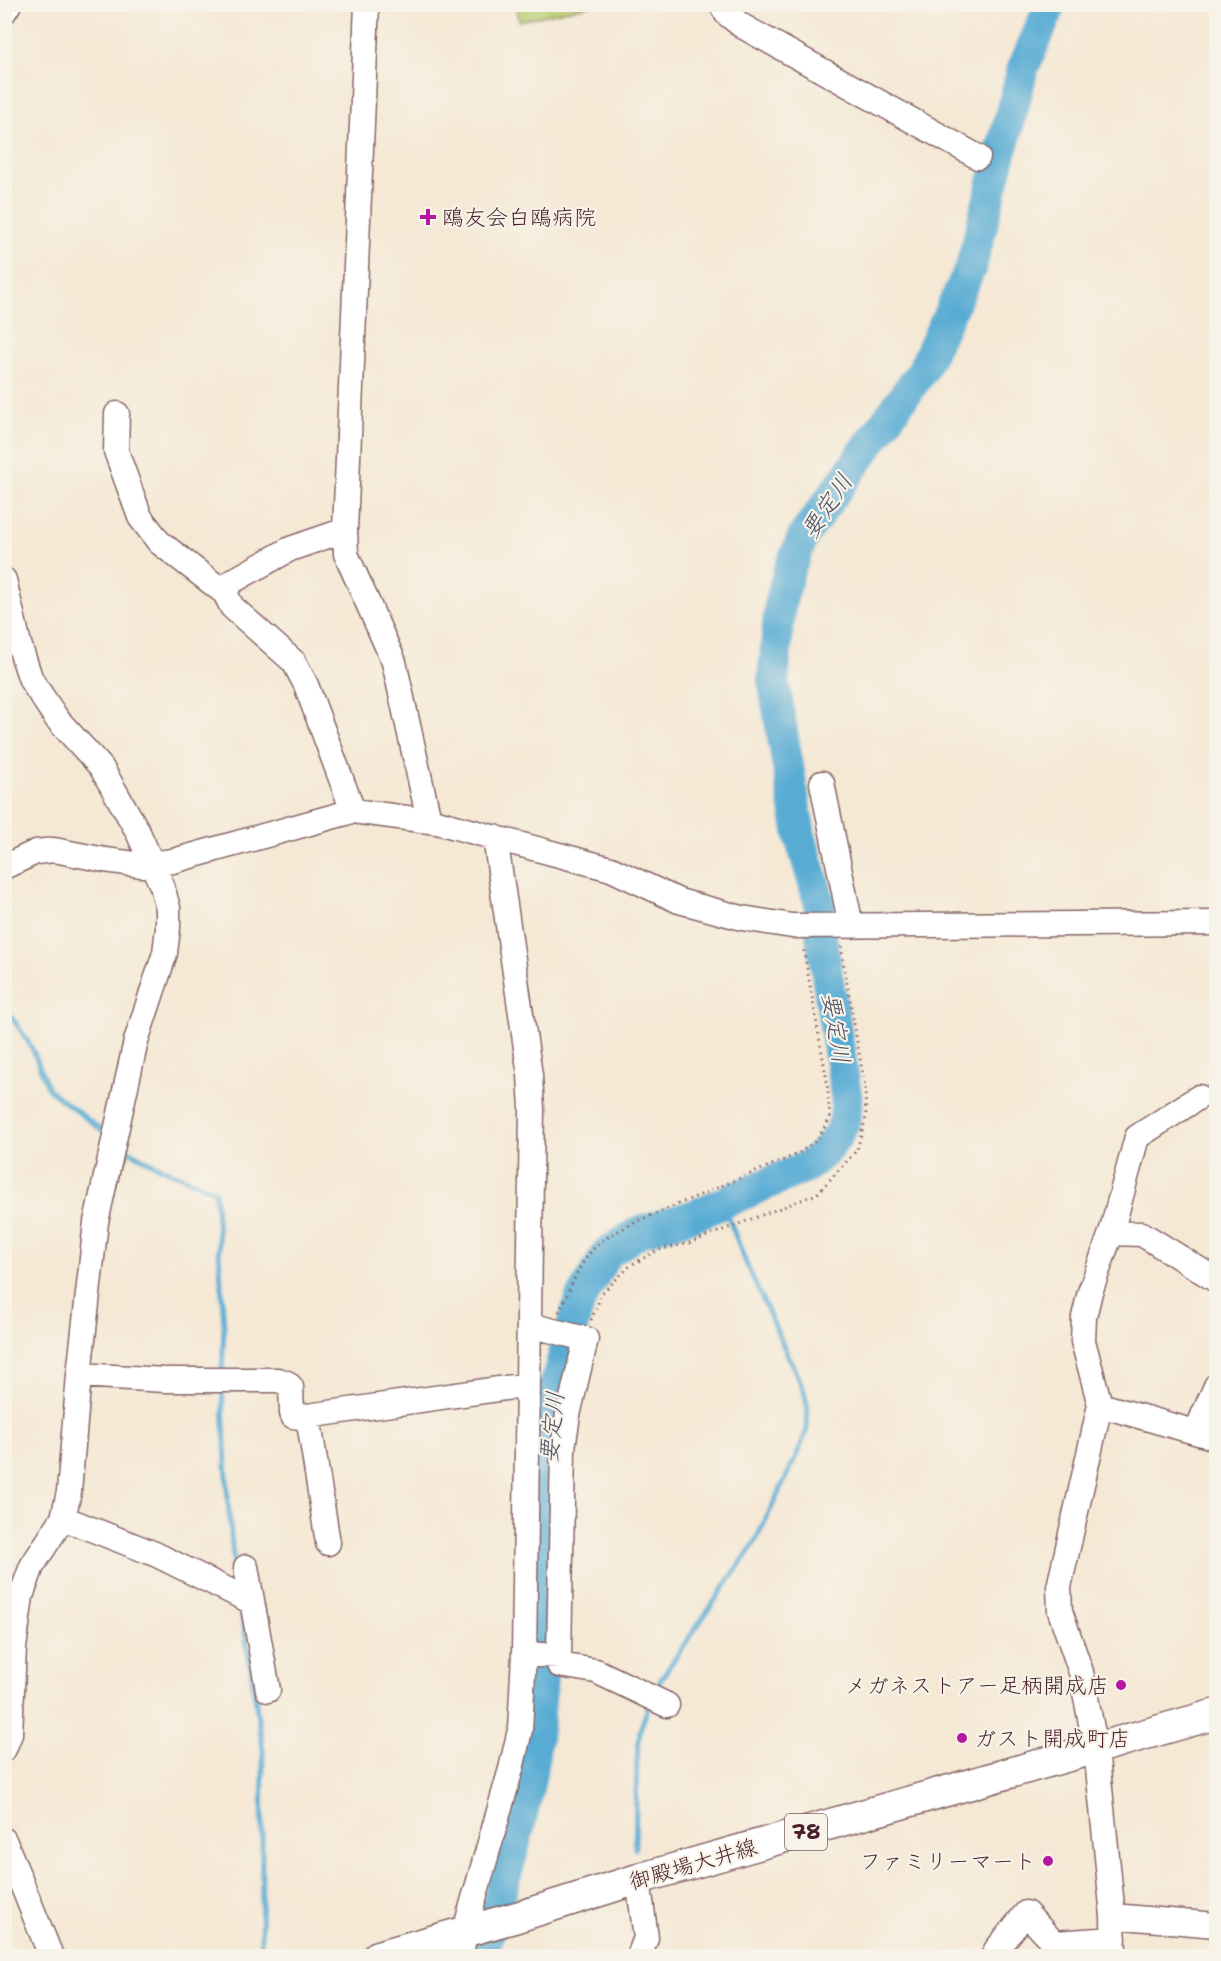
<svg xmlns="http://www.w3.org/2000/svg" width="1221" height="1961" font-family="'Shantell Sans','Klee One',sans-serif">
	<rect width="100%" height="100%" fill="#f7f3e8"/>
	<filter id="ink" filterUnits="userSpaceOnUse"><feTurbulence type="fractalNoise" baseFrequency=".0167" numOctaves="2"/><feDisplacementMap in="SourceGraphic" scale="12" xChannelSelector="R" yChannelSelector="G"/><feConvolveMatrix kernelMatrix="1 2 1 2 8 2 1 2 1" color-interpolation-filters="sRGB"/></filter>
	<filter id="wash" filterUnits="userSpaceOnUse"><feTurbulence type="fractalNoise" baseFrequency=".008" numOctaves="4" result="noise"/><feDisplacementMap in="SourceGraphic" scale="24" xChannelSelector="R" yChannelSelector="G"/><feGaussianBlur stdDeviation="1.35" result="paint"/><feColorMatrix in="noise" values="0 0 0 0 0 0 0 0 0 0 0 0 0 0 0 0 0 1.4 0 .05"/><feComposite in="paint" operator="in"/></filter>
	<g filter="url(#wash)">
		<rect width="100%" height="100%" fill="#f5e8d4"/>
		<path fill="#b7cb6e" stroke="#80754c" stroke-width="1.5" d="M 516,5 L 516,4 L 592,5 L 519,21 Z"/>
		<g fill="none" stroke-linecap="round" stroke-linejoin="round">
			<path stroke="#58acd4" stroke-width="5" d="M 4,1009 L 15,1022 L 32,1048 L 49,1090 L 108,1135
				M 122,1147 L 157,1166 L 215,1191 L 224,1326 L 222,1373
				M 222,1385 L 228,1501 L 235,1578
				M 241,1606 L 263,1750 L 261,1956
				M 655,1691 L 662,1677 L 754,1544 L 800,1448 L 807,1429 L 808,1409 L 804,1391 L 746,1263 L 723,1203
				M 635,1849 L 637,1760 L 640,1730 L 650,1702"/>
			<path stroke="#58acd4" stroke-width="32" d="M 482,1956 C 501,1889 524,1823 534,1753 C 548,1656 546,1556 546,1458 L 554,1389 L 580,1300 L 607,1253 L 639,1232 L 695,1215 L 808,1166 L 824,1153 L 836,1138 L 844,1123 L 847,1101 L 821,936 L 820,904 L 800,836 L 773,680 L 780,605 L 789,570 L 804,535 L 922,371 L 971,267 L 1023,68 L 1051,4"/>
		</g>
	</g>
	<g filter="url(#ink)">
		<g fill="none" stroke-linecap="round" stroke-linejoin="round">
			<g stroke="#866566" stroke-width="27">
				<path id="minor" d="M 367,4 L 345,530 L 346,554 L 394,662 L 429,820
					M 721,4 L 727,14 L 742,26 L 978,157
					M 4,12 L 9,4
					M 117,414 L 116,451 L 140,517 L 159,542 L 225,593 L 232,607 L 294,662 L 306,685 L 353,811
					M 4,580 L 19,644 L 31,680 L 57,719 L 101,767 L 137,830 L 162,886 L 168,908 L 168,928 L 165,953 L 136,1041 L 96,1222 L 79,1375 L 69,1492 L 63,1518 L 32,1566 L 21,1596 L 14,1648 L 10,1734 L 4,1749
					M 225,593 L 231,582 L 290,549 L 345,530
					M 822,783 L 851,926
					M 4,867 L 36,852 L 54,850 L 105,860 L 142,865 L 173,861 L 353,811 L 437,822 L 611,869 L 679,901 L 742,918 L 792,926 L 1216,923
					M 1111,1233 L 1142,1234 L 1216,1280
					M 79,1375 L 165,1380 L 278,1380 L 287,1383 L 291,1387 L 292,1413 L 293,1416 L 300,1417 L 527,1385
					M 1100,1405 L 1216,1438
					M 308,1416 L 328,1543
					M 1196,1432 L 1216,1386
					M 63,1518 L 155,1554 L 252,1602
					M 246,1567 L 268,1690
					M 524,1654 L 559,1656 L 563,1448 L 568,1415 L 586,1339 L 529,1325
					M 559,1656 L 559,1665 L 596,1671 L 667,1705
					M 4,1840 L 51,1956
					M 638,1879 L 646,1938 L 639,1956
					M 1113,1916 L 1216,1925
					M 461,1956 L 465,1930 L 511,1769 L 520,1730 L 524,1654 L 532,1109 L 530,1075 L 495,837
					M 993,1956 L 996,1950 L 1026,1913 L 1054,1943 L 1114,1939
					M 1114,1956 L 1113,1916 L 1096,1749 L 1081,1672 L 1060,1611 L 1059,1587 L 1100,1405 L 1083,1341 L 1084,1317 L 1090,1292 L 1111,1233 L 1137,1137 L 1199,1097"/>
			</g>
			<g stroke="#866566" stroke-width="33">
				<path id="major" d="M 378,1956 L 517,1917 L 638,1879 L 1216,1714"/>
			</g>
			<path stroke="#866566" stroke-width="3" stroke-dasharray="1.5 4.5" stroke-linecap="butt" d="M 559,1312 C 569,1292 578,1266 593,1249 C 604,1238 620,1230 633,1223 L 798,1154 L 818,1139 L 830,1118 L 827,1081 L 803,946
				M 591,1320 L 602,1293 L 631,1265 L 658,1250 L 689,1243 L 817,1194 L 857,1150 L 866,1117 L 865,1087 L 842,955 L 842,946"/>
			<use href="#minor" stroke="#fff" stroke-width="24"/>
			<use href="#major" stroke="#fff" stroke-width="30"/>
		</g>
	</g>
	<g fill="#b5179e" stroke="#f7f3e8" stroke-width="2">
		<path d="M425 208h6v6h6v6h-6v6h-6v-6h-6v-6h6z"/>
		<circle cx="1121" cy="1685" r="6"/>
		<circle cx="962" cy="1738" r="6"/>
		<circle cx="1048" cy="1861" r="6"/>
	</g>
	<g text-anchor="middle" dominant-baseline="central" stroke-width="4.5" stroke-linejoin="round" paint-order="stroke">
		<rect fill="#f7f3e8" stroke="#7e5f64" stroke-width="1.5" x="785" y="1814" width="42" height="36" rx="4.5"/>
		<g font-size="21" font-weight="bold" fill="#4a1f2b">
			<text x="806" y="1832">78</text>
		</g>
		<g font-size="22" fill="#4a1f2b" stroke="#f7f3e8" text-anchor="start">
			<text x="442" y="217">鴎友会白鴎病院</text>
			<text x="1109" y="1685" text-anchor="end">メガネストアー足柄開成店</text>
			<text x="974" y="1738">ガスト開成町店</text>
			<text x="1036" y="1861" text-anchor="end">ファミリーマート</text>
		</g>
		<g font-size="22" fill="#4a1f2b" stroke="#f7f3e8">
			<text transform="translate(693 1864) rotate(-16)">御殿場大井線</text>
		</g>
		<g font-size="24" font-style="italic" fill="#4f5066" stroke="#f7f3e8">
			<text transform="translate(827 506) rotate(-56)">要定川</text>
			<text transform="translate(836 1028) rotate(81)">要定川</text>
			<text transform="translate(552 1427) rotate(-84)">要定川</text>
		</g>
	</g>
	<rect width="1221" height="1961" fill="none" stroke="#f7f3e8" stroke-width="24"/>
</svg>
